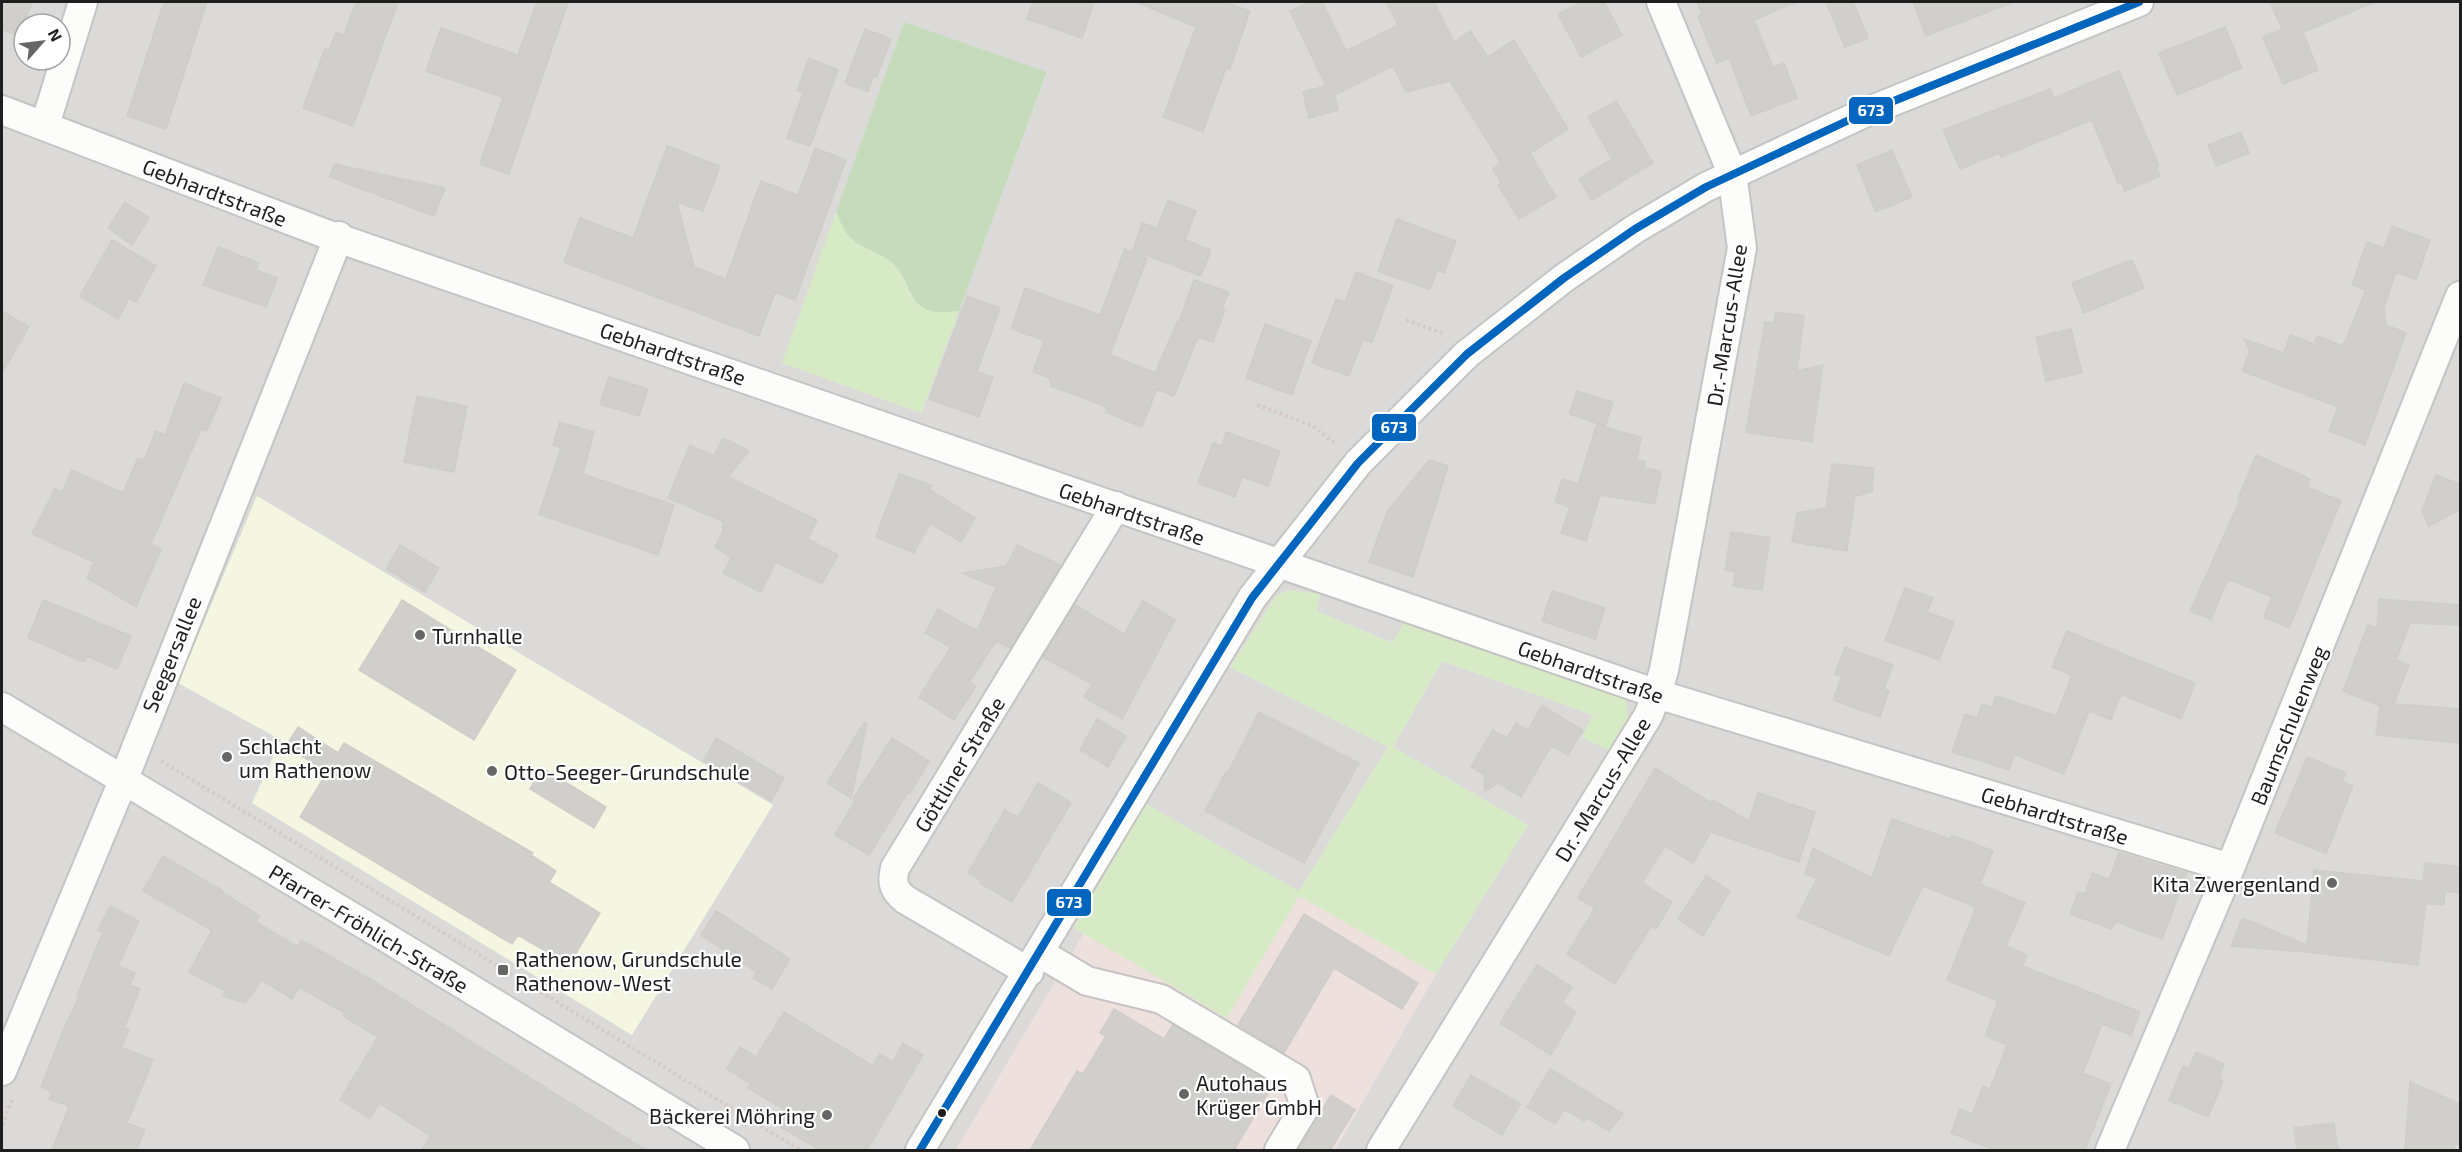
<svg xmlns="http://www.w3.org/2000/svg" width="2462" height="1152" font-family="'Exo 2',sans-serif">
	<rect width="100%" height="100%" fill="#ecebe7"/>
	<path fill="#dbdad8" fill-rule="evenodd" d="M 2,2 L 2460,2 L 2460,1150 L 1335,1150 L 1436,974 L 1528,825 L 1393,747 L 1442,661 L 1593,715 L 1629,723 L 1406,621 L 1393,643 L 1316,611 L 1320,594 L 1289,590 L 1277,595 L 1230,667 L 1388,747 L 1299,892 L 1146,804 L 1074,928 L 1084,933 L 956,1150 L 2,1150 ZM 904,22 L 1047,73 L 921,413 L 783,363 ZM 24,24 L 60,24 L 60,60 L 24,60 Z"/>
	<path fill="#eee0dc" d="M 1299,896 L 1436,974 L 1335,1150 L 956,1150 L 1084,933 L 1227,1017 Z"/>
	<path fill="#f5f6e2" d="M 257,496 L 773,805 L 632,1035 L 252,803 L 281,740 L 178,683 Z"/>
	<path fill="#d6eac5" d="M 836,212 C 842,225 851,241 865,248 C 876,253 889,258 897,268 C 906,279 907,298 922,307 C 932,312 947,312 959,311 L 921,413 L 782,363 Z
		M 1289,590 L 1320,594 L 1317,611 L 1392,643 L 1406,620 L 1625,698 L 1629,723 L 1612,752 L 1582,737 L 1593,715 L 1442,661 L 1393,747 L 1528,825 L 1436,974 L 1299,896 L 1227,1018 L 1074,928 L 1146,804 L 1299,891 L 1388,747 L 1230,667 L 1277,595 Z"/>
	<path fill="#c5dbbc" d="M 904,22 L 1047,72 L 959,311 C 946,312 933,314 922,307 C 908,297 907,280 897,268 C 884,252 863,251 850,237 C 843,230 840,220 836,212 Z"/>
	<path fill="#d0cfcc" stroke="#cfcdc8" stroke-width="1.5" d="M 2,2 L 32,2 L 19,36 L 2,29 Z
		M 164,2 L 207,2 L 166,129 L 127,116 Z
		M 356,2 L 398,2 L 353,126 L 303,108 L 325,49 L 329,50 L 336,32 L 344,35 Z
		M 537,2 L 568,2 L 509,174 L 480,164 L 503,97 L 426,71 L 441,28 L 518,55 Z
		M 1033,2 L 1094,2 L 1082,38 L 1027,19 Z
		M 1136,2 L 1223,2 L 1250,11 L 1230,69 L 1226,68 L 1203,132 L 1163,117 L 1196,27 Z
		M 1310,2 L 1322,2 L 1346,51 L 1398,25 L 1386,2 L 1434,2 L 1454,42 L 1470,31 L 1488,57 L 1514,40 L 1568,129 L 1530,153 L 1556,197 L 1519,219 L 1498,185 L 1501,183 L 1493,169 L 1501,163 L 1450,81 L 1406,92 L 1393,66 L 1335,95 L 1338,110 L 1309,118 L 1303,92 L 1326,86 L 1290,11 Z
		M 1582,2 L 1604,2 L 1622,35 L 1581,57 L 1558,14 Z
		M 1697,2 L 1796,2 L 1754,20 L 1773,67 L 1784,63 L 1797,98 L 1751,116 L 1729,58 L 1717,63 L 1698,16 L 1702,14 Z
		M 1826,2 L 1853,2 L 1868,38 L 1845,47 Z
		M 1913,2 L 2010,2 L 2011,3 L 1926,36 Z
		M 2270,2 L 2375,2 L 2303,32 L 2318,70 L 2283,84 L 2263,37 L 2282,29 Z
		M 2225,27 L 2242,68 L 2177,95 L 2159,53 Z
		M 865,29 L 891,39 L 877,77 L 873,76 L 868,92 L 845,83 Z
		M 809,58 L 838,70 L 810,146 L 787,138 L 803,93 L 797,91 Z
		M 2119,71 L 2159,166 L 2156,167 L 2160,176 L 2125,191 L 2121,181 L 2118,183 L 2092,120 L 2001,157 L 1999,153 L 1960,169 L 1943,130 L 2050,89 L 2054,98 Z
		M 1616,101 L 1653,163 L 1592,200 L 1579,179 L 1612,159 L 1588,117 Z
		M 2241,132 L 2249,153 L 2216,166 L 2208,145 Z
		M 667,146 L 720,166 L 703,211 L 677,202 L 694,267 L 726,279 L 761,181 L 798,195 L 815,148 L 846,160 L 795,300 L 775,292 L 759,336 L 564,262 L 580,218 L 633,238 Z
		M 1892,150 L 1912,197 L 1876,212 L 1857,165 Z
		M 334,164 L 445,188 L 434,216 L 330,177 Z
		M 1168,200 L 1196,211 L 1185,240 L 1211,250 L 1201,276 L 1133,250 L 1142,223 L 1157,228 Z
		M 125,202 L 149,218 L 132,245 L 108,228 Z
		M 1397,219 L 1456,241 L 1444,273 L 1437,270 L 1430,290 L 1378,271 Z
		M 2392,226 L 2430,240 L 2416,280 L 2396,272 L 2384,307 L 2386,325 L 2406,333 L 2365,445 L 2329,431 L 2338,407 L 2242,371 L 2250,351 L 2244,339 L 2284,353 L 2290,335 L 2314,344 L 2317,336 L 2343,346 L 2366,290 L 2352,285 L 2367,242 L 2384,248 Z
		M 112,240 L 156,266 L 136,302 L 129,298 L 118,319 L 80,296 Z
		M 218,247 L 259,263 L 256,270 L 277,278 L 266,307 L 203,285 Z
		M 1125,249 L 1147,258 L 1110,355 L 1155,373 L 1177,322 L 1179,322 L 1194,280 L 1229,292 L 1222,309 L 1225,310 L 1213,342 L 1198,337 L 1174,396 L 1157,389 L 1142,427 L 1105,412 L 1107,407 L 1051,386 L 1050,378 L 1033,372 L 1044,340 L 1011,329 L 1025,288 L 1100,315 Z
		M 2132,260 L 2144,288 L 2084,313 L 2072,283 Z
		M 1356,272 L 1393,286 L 1372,342 L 1363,339 L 1349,376 L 1312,363 L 1336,299 L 1345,302 Z
		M 967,296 L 1000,308 L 977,372 L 993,377 L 979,417 L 929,399 Z
		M 2,311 L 29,327 L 2,373 Z
		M 1776,312 L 1804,316 L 1797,371 L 1823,365 L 1812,442 L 1746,432 L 1765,322 L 1774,323 Z
		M 1265,324 L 1311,341 L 1292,395 L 1246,378 Z
		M 2071,329 L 2082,373 L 2046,381 L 2036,337 Z
		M 609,377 L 648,389 L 639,416 L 600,404 Z
		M 184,383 L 221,398 L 207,431 L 201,429 L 151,544 L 161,549 L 136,607 L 87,578 L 94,562 L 32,534 L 55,489 L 62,492 L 72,470 L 123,493 L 138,458 L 144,460 L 156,431 L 165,435 Z
		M 1577,391 L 1613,402 L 1605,427 L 1641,437 L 1637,460 L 1645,461 L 1644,468 L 1661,471 L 1655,504 L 1600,495 L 1586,541 L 1561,533 L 1570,507 L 1555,502 L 1562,479 L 1578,484 L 1597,424 L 1605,426 L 1569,414 Z
		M 417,396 L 467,406 L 454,472 L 404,462 Z
		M 560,422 L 594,432 L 583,474 L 674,505 L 658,555 L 539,514 L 561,448 L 553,445 Z
		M 1226,432 L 1280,451 L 1268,486 L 1242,477 L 1235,497 L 1198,483 L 1213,443 L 1222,446 Z
		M 723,438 L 749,451 L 728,477 L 817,520 L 808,539 L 838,555 L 822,584 L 776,562 L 761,592 L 723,573 L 731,558 L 715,547 L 724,529 L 722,528 L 724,522 L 668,498 L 690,445 L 714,456 Z
		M 2256,455 L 2310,479 L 2307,487 L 2341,501 L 2289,628 L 2264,617 L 2272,597 L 2228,579 L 2211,619 L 2190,611 L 2240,500 L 2238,499 Z
		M 1429,460 L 1448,466 L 1413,577 L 1369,562 L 1387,512 Z
		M 1832,464 L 1874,468 L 1872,492 L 1855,496 L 1847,551 L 1792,542 L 1797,513 L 1826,508 Z
		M 899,474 L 932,485 L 930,490 L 975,518 L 961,542 L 930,523 L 914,553 L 876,537 Z
		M 2436,475 L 2460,484 L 2460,510 L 2429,526 L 2422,511 Z
		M 1731,532 L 1770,538 L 1762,590 L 1733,586 L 1735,572 L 1725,570 Z
		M 400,545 L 439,568 L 425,592 L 386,569 Z
		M 1017,545 L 1061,565 L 1010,648 L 996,641 L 969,682 L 976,686 L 954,720 L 919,697 L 951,647 L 925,633 L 938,609 L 977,631 L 996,587 L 962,573 L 1006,566 Z
		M 1905,588 L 1933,598 L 1927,612 L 1954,622 L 1939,660 L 1885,640 Z
		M 1552,591 L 1605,608 L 1595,639 L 1542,621 Z
		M 2379,599 L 2460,605 L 2460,625 L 2410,623 L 2396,660 L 2409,665 L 2394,704 L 2460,709 L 2460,743 L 2376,735 L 2380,706 L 2343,691 L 2368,625 L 2377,628 Z
		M 43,600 L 131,636 L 117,669 L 87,656 L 84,662 L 28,638 Z
		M 402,600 L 516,670 L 474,740 L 359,670 Z
		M 1143,601 L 1175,620 L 1122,719 L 1084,697 L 1092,684 L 1043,657 L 1075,605 L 1124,634 Z
		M 2067,631 L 2195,683 L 2181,719 L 2121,694 L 2111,720 L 2089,711 L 2064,774 L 2014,754 L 2009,770 L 1952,752 L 1965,714 L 1977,718 L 1982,704 L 1992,707 L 1996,696 L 2056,716 L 2072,675 L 2052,667 Z
		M 1845,647 L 1893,665 L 1884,689 L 1889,691 L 1880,717 L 1833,700 L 1842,676 L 1835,674 Z
		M 1542,706 L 1583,730 L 1568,755 L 1551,746 L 1521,797 L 1498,783 L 1485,791 L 1484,775 L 1471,767 L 1493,730 L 1507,738 L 1516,723 L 1528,730 Z
		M 1259,712 L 1359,763 L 1304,863 L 1205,811 L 1226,772 L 1228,773 Z
		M 1097,719 L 1126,736 L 1108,767 L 1080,750 Z
		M 864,723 L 867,724 L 851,798 L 827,783 Z
		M 298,727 L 338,753 L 344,743 L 533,853 L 531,855 L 556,871 L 549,882 L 600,913 L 569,965 L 518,935 L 512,944 L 300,817 L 327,772 L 286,746 Z
		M 716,738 L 784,778 L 771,801 L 704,761 Z
		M 892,738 L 929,761 L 910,793 L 908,792 L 869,855 L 835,835 L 855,801 L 853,799 Z
		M 2307,757 L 2346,773 L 2342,781 L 2353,786 L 2326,854 L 2275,833 Z
		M 542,768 L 606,807 L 594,828 L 530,789 Z
		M 1655,768 L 1711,803 L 1713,800 L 1749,821 L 1758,793 L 1815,812 L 1799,862 L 1711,832 L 1693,863 L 1665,846 L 1642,883 L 1672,902 L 1656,929 L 1651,926 L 1615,984 L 1567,954 L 1595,908 L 1578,898 Z
		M 1038,783 L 1071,803 L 1012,902 L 980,883 L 981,880 L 968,873 L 1005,810 L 1018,817 Z
		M 1892,819 L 1950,839 L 1952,835 L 1993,851 L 1980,884 L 2025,903 L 2006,946 L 2027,955 L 2023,966 L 2140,1012 L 2131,1035 L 2102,1024 L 2083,1073 L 2111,1084 L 2085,1150 L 1995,1150 L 1951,1133 L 1960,1109 L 1972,1114 L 1983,1086 L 1990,1089 L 2007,1045 L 1985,1036 L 1998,1001 L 1947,980 L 1976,907 L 1923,886 L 1889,956 L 1797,917 L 1817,878 L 1805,874 L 1813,848 L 1872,878 Z
		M 2119,853 L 2187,873 L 2162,939 L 2115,921 L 2112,929 L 2070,914 L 2078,892 L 2085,894 L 2092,873 L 2109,879 Z
		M 163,856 L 223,891 L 222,892 L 260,916 L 256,922 L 298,947 L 301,940 L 367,977 L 646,1150 L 422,1150 L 431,1136 L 379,1103 L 370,1118 L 340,1100 L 378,1037 L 343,1016 L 345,1013 L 299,987 L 292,999 L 262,980 L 245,1003 L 223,996 L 225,991 L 189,972 L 212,930 L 143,891 Z
		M 2425,863 L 2460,867 L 2460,893 L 2445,891 L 2444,905 L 2426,904 L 2418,965 L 2307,952 L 2231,946 L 2242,918 L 2307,945 L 2314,870 L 2423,881 Z
		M 1706,876 L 1730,891 L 1703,936 L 1678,919 Z
		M 110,906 L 139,921 L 118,966 L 135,973 L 130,985 L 140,989 L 124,1028 L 129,1030 L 121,1047 L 153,1060 L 127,1123 L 145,1130 L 137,1150 L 52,1150 L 69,1106 L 49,1099 L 52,1092 L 41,1087 L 65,1026 L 79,997 L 77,996 L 103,932 L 98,930 Z
		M 716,911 L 790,959 L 772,989 L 753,978 L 756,972 L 701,935 Z
		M 1304,914 L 1418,983 L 1402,1009 L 1334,968 L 1284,1053 L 1238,1025 Z
		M 1537,965 L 1572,987 L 1562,1003 L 1576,1012 L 1551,1055 L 1500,1023 Z
		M 1114,1009 L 1164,1039 L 1173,1025 L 1273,1085 L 1234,1150 L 1030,1150 L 1077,1071 L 1083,1074 L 1106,1036 L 1100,1033 Z
		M 784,1012 L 873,1066 L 880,1054 L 893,1062 L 903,1043 L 923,1055 L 867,1150 L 820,1150 L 779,1126 L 787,1111 L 748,1088 L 751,1084 L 727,1069 L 740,1047 L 756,1057 Z
		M 2196,1052 L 2224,1064 L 2219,1079 L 2223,1081 L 2208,1117 L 2169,1100 L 2183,1066 L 2189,1069 Z
		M 1550,1069 L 1623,1114 L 1609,1131 L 1586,1117 L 1584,1121 L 1564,1109 L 1555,1124 L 1527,1107 Z
		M 1471,1075 L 1520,1104 L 1502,1135 L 1453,1106 Z
		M 2410,1082 L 2460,1104 L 2458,1144 L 2455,1143 L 2454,1150 L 2405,1150 Z
		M 1331,1095 L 1355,1110 L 1330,1150 L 1298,1150 Z
		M 2334,1123 L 2338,1150 L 2297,1150 L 2294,1128 Z"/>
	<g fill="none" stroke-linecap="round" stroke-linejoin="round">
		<g stroke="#c5c4c3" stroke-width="32">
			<path id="minor" d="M 2,110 L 326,234 L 1657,694 L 2230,868
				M 45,125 L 83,2
				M 2,707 L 382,935 L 735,1150
				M 1040,953 L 1087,981 L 1161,999 L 1296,1079 L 1305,1107 L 1279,1150
				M 1029,972 L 906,900 C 894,891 891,883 895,868 L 1116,506
				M 2,1071 L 123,781 L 339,236
				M 920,1150 L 1252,598 L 1358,463 L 1467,354 L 1564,278 L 1635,229 L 1706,187 L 1864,113 L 2139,2
				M 1381,1150 L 1648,716 L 1657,694 L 1664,670 L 1742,248 L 1732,173 L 1661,2
				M 2110,1150 L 2230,868 L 2460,296"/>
		</g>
		<path stroke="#d6cac7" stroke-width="4" stroke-dasharray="3 3" stroke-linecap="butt" d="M 1406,320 L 1445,334
			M 1257,405 L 1313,426 L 1336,444
			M 161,761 L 800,1150
			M 2,1125 L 13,1097"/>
		<use href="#minor" stroke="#fcfcfb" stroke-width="28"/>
		<g stroke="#fff" stroke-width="12">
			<path id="bus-1" d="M 920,1150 L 1252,598 L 1358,463 L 1467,354 L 1564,278 L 1635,229 L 1706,187 L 1864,113 L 2139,2"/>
		</g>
		<use href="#bus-1" stroke="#0065bd" stroke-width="8"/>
	</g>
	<g fill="#666664" stroke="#fff" stroke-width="2">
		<circle cx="420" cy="635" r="6"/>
		<circle cx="227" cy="757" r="6"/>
		<circle cx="492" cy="771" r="6"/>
		<circle cx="2332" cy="883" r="6"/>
		<rect x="497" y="964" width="12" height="12" rx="3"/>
		<circle cx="1184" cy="1094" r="6"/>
		<circle cx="827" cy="1115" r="6"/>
	</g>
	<circle fill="#1e1e1e" stroke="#fff" stroke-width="2" cx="942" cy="1113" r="5"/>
	<g text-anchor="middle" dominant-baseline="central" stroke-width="4.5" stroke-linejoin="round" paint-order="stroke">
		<g font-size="21" fill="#1e1e1e" stroke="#fff">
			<text transform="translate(215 192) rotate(21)">Gebhardtstraße</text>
			<text transform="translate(1726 325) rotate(-81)">Dr.-Marcus-Allee</text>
			<text transform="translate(673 353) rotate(19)">Gebhardtstraße</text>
			<text transform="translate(1132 513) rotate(19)">Gebhardtstraße</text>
			<text transform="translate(171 654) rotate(-68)">Seegersallee</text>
			<text transform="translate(1591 671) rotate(19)">Gebhardtstraße</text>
			<text transform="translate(2288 725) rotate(-68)">Baumschulenweg</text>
			<text transform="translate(959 764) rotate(-59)">Göttliner Straße</text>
			<text transform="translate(1602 789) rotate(-59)">Dr.-Marcus-Allee</text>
			<text transform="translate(2055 815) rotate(17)">Gebhardtstraße</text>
			<text transform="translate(369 928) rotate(31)">Pfarrer-Fröhlich-Straße</text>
		</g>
		<g font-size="21" fill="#1e1e1e" stroke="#fff" text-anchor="start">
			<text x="432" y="635">Turnhalle</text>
			<text x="239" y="745">Schlacht<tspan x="239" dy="24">um Rathenow</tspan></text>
			<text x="504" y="771">Otto-Seeger-Grundschule</text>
			<text x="2320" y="883" text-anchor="end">Kita Zwergenland</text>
			<text x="515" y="958">Rathenow, Grundschule<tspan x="515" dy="24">Rathenow-West</tspan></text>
			<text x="1196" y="1082">Autohaus<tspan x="1196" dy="24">Krüger GmbH</tspan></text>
			<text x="815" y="1115" text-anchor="end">Bäckerei Möhring</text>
		</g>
	</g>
	<g stroke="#fff" stroke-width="2">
		<rect x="1848" y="96" width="46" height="29" rx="6" fill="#0065bd"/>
		<rect x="1371" y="413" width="46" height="29" rx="6" fill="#0065bd"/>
		<rect x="1046" y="888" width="46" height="29" rx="6" fill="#0065bd"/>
	</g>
	<g font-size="16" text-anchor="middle" font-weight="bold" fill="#fff">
		<text x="1871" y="116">673</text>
		<text x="1394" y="433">673</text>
		<text x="1069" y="908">673</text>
	</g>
	<rect width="2462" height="1152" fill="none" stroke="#1e1e1e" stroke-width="6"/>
	<g transform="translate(42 42) rotate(62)"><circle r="28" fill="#ffffff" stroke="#a5a5a5" stroke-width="1.5"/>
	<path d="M0-4.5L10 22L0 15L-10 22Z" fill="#666664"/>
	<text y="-9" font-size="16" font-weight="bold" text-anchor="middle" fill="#1e1e1e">N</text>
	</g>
</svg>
